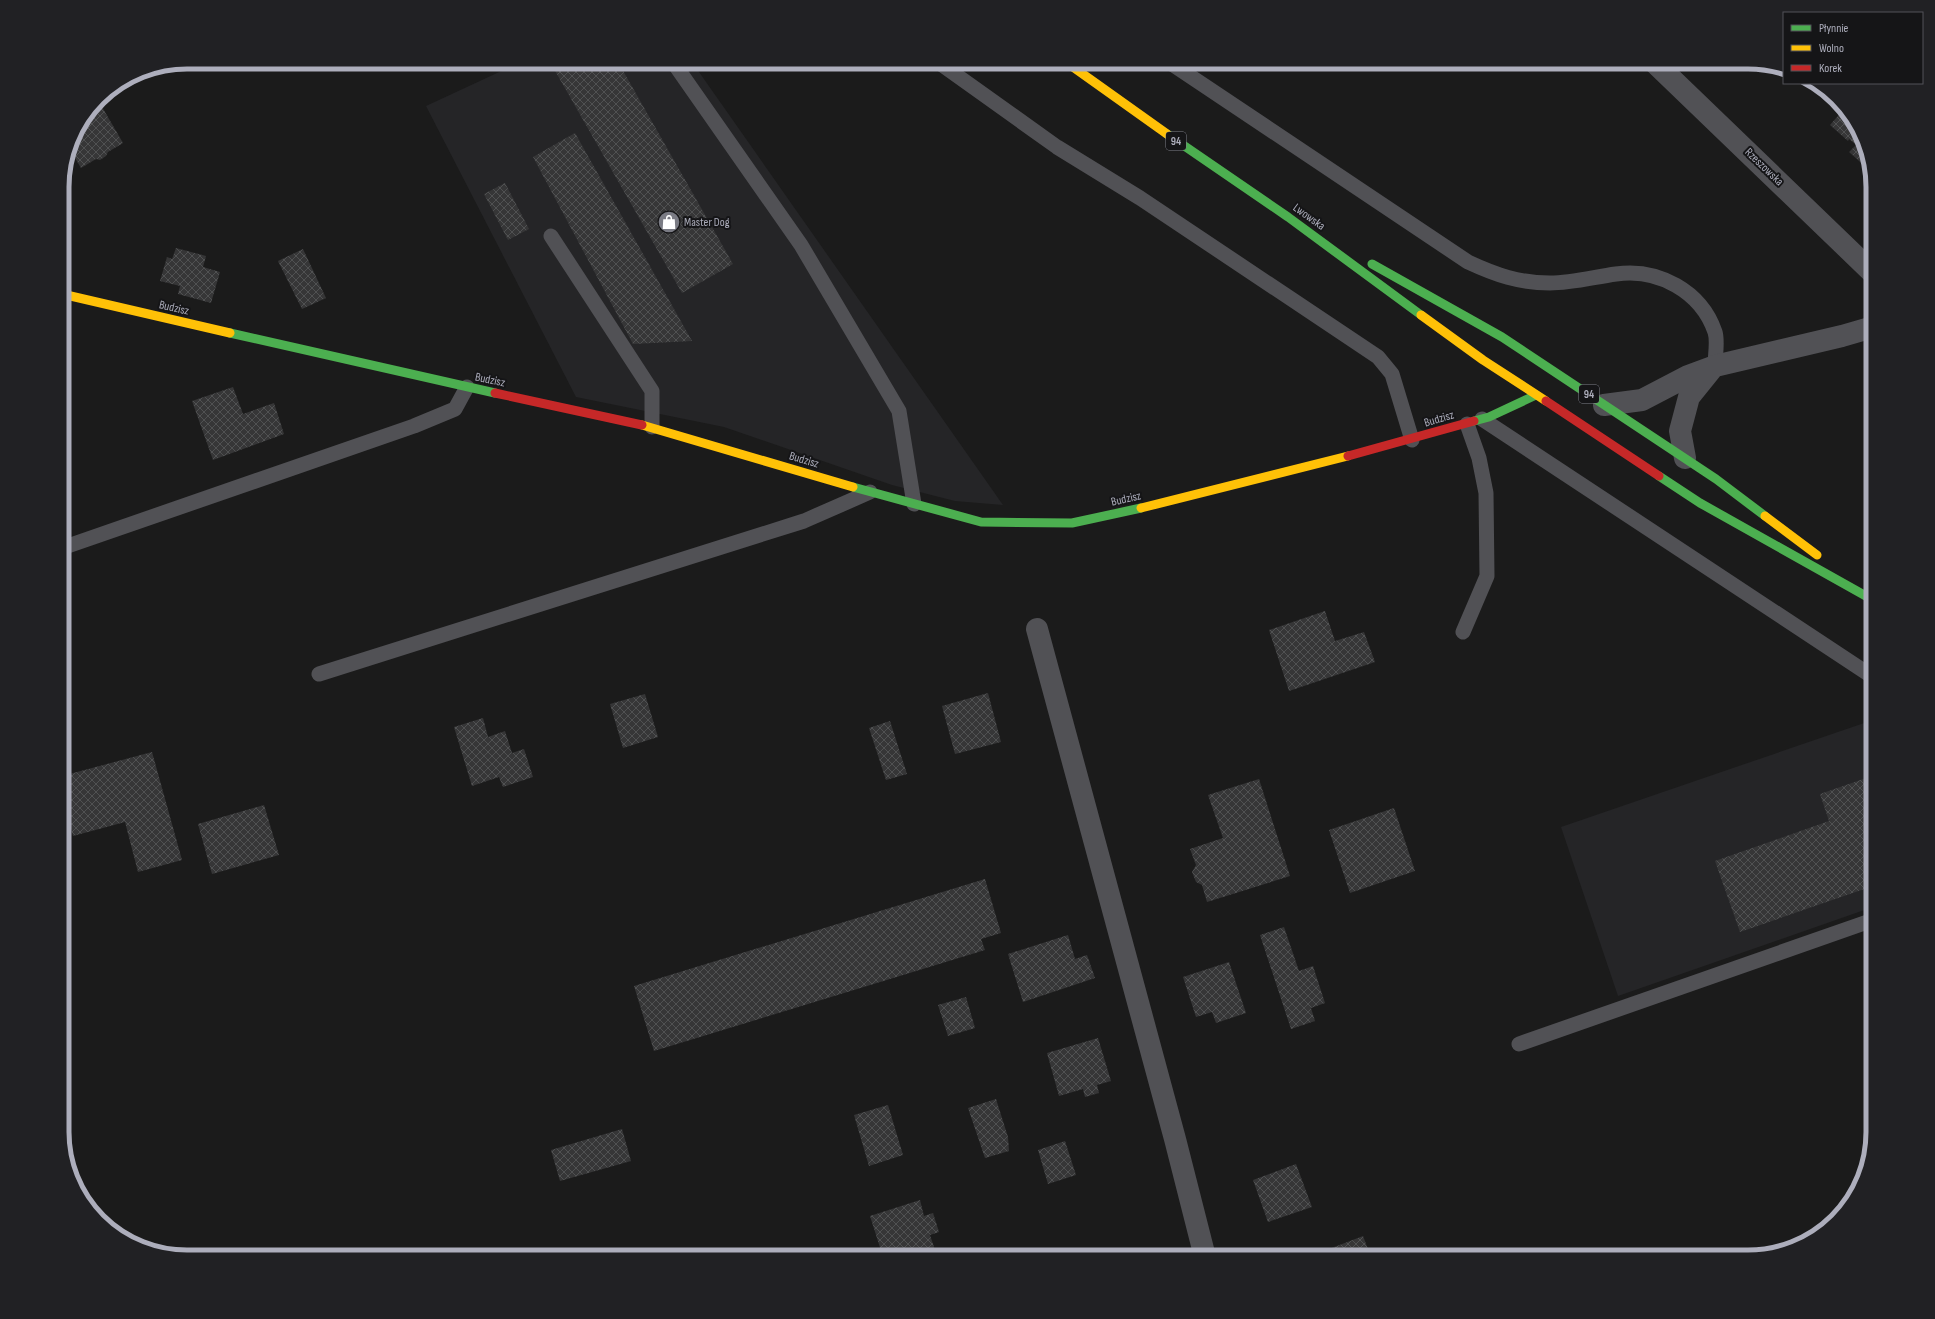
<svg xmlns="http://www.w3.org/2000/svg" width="1935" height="1319" font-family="'Sofia Sans Condensed',sans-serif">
	<defs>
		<pattern id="building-cross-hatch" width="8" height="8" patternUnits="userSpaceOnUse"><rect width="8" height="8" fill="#363637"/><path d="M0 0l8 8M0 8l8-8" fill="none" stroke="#505152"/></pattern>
	</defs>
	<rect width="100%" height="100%" fill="#1b1b1b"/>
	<path fill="#252527" d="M 521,62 L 692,62 L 1003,505 L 955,501 L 892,485 L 724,427 L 576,397 L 426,106 Z
		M 1873,720 L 1873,907 L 1618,996 L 1561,827 Z"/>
	<path fill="url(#building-cross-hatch)" d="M 550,62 L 618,62 L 733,264 L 682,293 Z
		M 98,100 L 123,143 L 108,152 L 106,156 L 100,160 L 96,159 L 81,168 L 69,148 L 72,139 Z
		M 1843,110 L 1856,125 L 1868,169 L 1849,152 L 1856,145 L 1849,139 L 1848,141 L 1830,125 Z
		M 575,133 L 692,341 L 633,344 L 533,157 Z
		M 505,183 L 529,229 L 508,240 L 484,194 Z
		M 176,248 L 206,256 L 203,267 L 220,272 L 211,303 L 178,294 L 180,286 L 160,281 L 167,257 L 172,259 Z
		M 303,249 L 326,298 L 302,309 L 278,261 Z
		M 233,387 L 243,414 L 274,403 L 284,434 L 213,460 L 192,401 Z
		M 1325,611 L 1335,641 L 1364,632 L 1375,662 L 1289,691 L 1269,630 Z
		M 988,693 L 1001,742 L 955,754 L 942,706 Z
		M 645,694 L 658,737 L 623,748 L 610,704 Z
		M 483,718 L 488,737 L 505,731 L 512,753 L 524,749 L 533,777 L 503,787 L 499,777 L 472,786 L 454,727 Z
		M 890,721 L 907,774 L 886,780 L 869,728 Z
		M 152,752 L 182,860 L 138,872 L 125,822 L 73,836 L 62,796 L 62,776 Z
		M 1872,776 L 1873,886 L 1740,932 L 1715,861 L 1829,821 L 1820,794 Z
		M 1259,779 L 1290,876 L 1207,902 L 1202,885 L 1196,882 L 1192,872 L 1196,865 L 1190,849 L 1223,838 L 1208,795 Z
		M 264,805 L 279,855 L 212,874 L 198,824 Z
		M 1394,808 L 1415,871 L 1350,893 L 1329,830 Z
		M 985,879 L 1001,933 L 981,939 L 985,950 L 654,1051 L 634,986 Z
		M 1284,927 L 1299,971 L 1313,966 L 1325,1003 L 1311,1008 L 1315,1021 L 1291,1029 L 1260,935 Z
		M 1068,935 L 1075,959 L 1087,955 L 1095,978 L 1023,1002 L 1008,954 Z
		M 1229,962 L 1246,1013 L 1216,1023 L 1212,1012 L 1196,1017 L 1183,977 Z
		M 966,997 L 975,1028 L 948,1036 L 938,1005 Z
		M 1098,1038 L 1111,1081 L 1097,1085 L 1099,1093 L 1085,1097 L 1083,1089 L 1059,1096 L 1047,1053 Z
		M 996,1099 L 1008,1137 L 1009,1151 L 985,1158 L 968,1108 Z
		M 888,1105 L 903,1155 L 869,1166 L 854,1115 Z
		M 622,1129 L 631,1161 L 560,1181 L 551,1150 Z
		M 1065,1141 L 1076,1175 L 1048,1184 L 1038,1150 Z
		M 1296,1164 L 1312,1207 L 1268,1222 L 1253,1180 Z
		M 920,1200 L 924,1216 L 933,1213 L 939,1232 L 930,1235 L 935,1250 L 912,1257 L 883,1257 L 870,1216 Z
		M 1363,1236 L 1371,1257 L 1316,1257 L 1316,1254 Z
		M 1140,1254 L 1141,1257 L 1132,1257 Z"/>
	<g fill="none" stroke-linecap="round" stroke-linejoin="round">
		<path stroke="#515155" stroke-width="15" d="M 673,62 L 801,245 L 899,411 L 914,504
			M 938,62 L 1057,147 L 1140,198 L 1378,357 L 1392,374 L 1412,440
			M 1169,62 L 1468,262 C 1496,275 1519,283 1550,283 C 1572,283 1594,277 1616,274 C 1658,268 1701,291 1715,332 C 1718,341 1715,356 1715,366
			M 551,236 L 652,391 L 652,427
			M 1482,419 L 1873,677
			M 62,548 L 414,426 L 455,409 L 467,387
			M 1463,632 L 1487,576 L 1486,493 L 1479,458 L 1467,424
			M 319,674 L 804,521 L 870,492
			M 1519,1044 L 1873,920"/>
		<path stroke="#515155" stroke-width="22" d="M 1654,62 L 1873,273
			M 1604,405 L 1642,400 L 1688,376 L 1715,366 L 1842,336 L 1873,327
			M 1685,458 L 1680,431 L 1689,397 L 1714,366
			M 1037,629 L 1175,1139 L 1205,1257"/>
		<path stroke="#4caf50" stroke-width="9" d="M 1167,134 L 1288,217 L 1421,315
			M 1372,264 L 1502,337 L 1716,479 L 1765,516
			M 230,333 L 495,393
			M 1474,421 L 1489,417 L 1536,395
			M 1659,476 L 1700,503 L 1873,600
			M 853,487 L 981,522 L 1072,523 L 1141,508"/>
		<path stroke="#ffc107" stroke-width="9" d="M 1066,62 L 1167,134
			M 62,294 L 230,333
			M 1421,315 L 1483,360 L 1546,401
			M 642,425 L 853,487
			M 1141,508 L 1348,456
			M 1765,516 L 1817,555"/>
		<path stroke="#c62828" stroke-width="9" d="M 495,393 L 642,425
			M 1546,401 L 1659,476
			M 1348,456 L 1474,421"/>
	</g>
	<defs>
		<g id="shop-disc" transform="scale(1.15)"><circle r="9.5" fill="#7a7b84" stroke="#151517"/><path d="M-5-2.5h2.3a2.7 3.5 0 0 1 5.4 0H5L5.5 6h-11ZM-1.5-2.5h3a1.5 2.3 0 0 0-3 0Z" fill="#fff"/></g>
	</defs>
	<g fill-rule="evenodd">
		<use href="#shop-disc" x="669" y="222"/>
	</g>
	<g text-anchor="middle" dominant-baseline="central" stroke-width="4" stroke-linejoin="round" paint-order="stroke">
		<g fill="#151517" stroke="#7f808a" stroke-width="1">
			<rect x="1166" y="132" width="20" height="18" rx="3"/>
			<rect x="1579" y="385" width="20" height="18" rx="3"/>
		</g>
		<g font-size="11" font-weight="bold" fill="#adaebc">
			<text x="1176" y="141">94</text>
			<text x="1589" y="394">94</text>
		</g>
		<g font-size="12" fill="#adaebc" stroke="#151517">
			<text transform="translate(1764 167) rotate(44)">Rzeszowska</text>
			<text transform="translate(1309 217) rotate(36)">Lwowska</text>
			<text transform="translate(174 308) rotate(13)">Budzisz</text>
			<text transform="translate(490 380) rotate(12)">Budzisz</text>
			<text transform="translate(1439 419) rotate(-17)">Budzisz</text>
			<text transform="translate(804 460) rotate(17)">Budzisz</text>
			<text transform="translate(1126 499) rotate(-13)">Budzisz</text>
		</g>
		<g font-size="12" fill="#adaebc" stroke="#151517" text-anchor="start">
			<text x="684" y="222">Master Dog</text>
		</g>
	</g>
	<path d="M0 0H1935V1319H0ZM187 69H1748A118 118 0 0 1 1866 187V1132A118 118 0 0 1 1748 1250H187A118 118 0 0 1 69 1132V187A118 118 0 0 1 187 69Z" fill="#212124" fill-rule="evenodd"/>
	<path fill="none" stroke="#adaebc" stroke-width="5" d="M187 69H1748A118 118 0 0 1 1866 187V1132A118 118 0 0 1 1748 1250H187A118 118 0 0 1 69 1132V187A118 118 0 0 1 187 69Z"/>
	<rect x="1783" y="12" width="140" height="72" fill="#151517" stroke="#525259"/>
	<rect x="1791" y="25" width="20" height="6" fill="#4caf50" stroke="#525259"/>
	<text x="1819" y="32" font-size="12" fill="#adaebc">Płynnie</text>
	<rect x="1791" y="45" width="20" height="6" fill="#ffc107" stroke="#525259"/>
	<text x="1819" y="52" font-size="12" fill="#adaebc">Wolno</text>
	<rect x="1791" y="65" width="20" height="6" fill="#c62828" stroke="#525259"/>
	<text x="1819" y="72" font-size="12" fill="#adaebc">Korek</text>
</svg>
